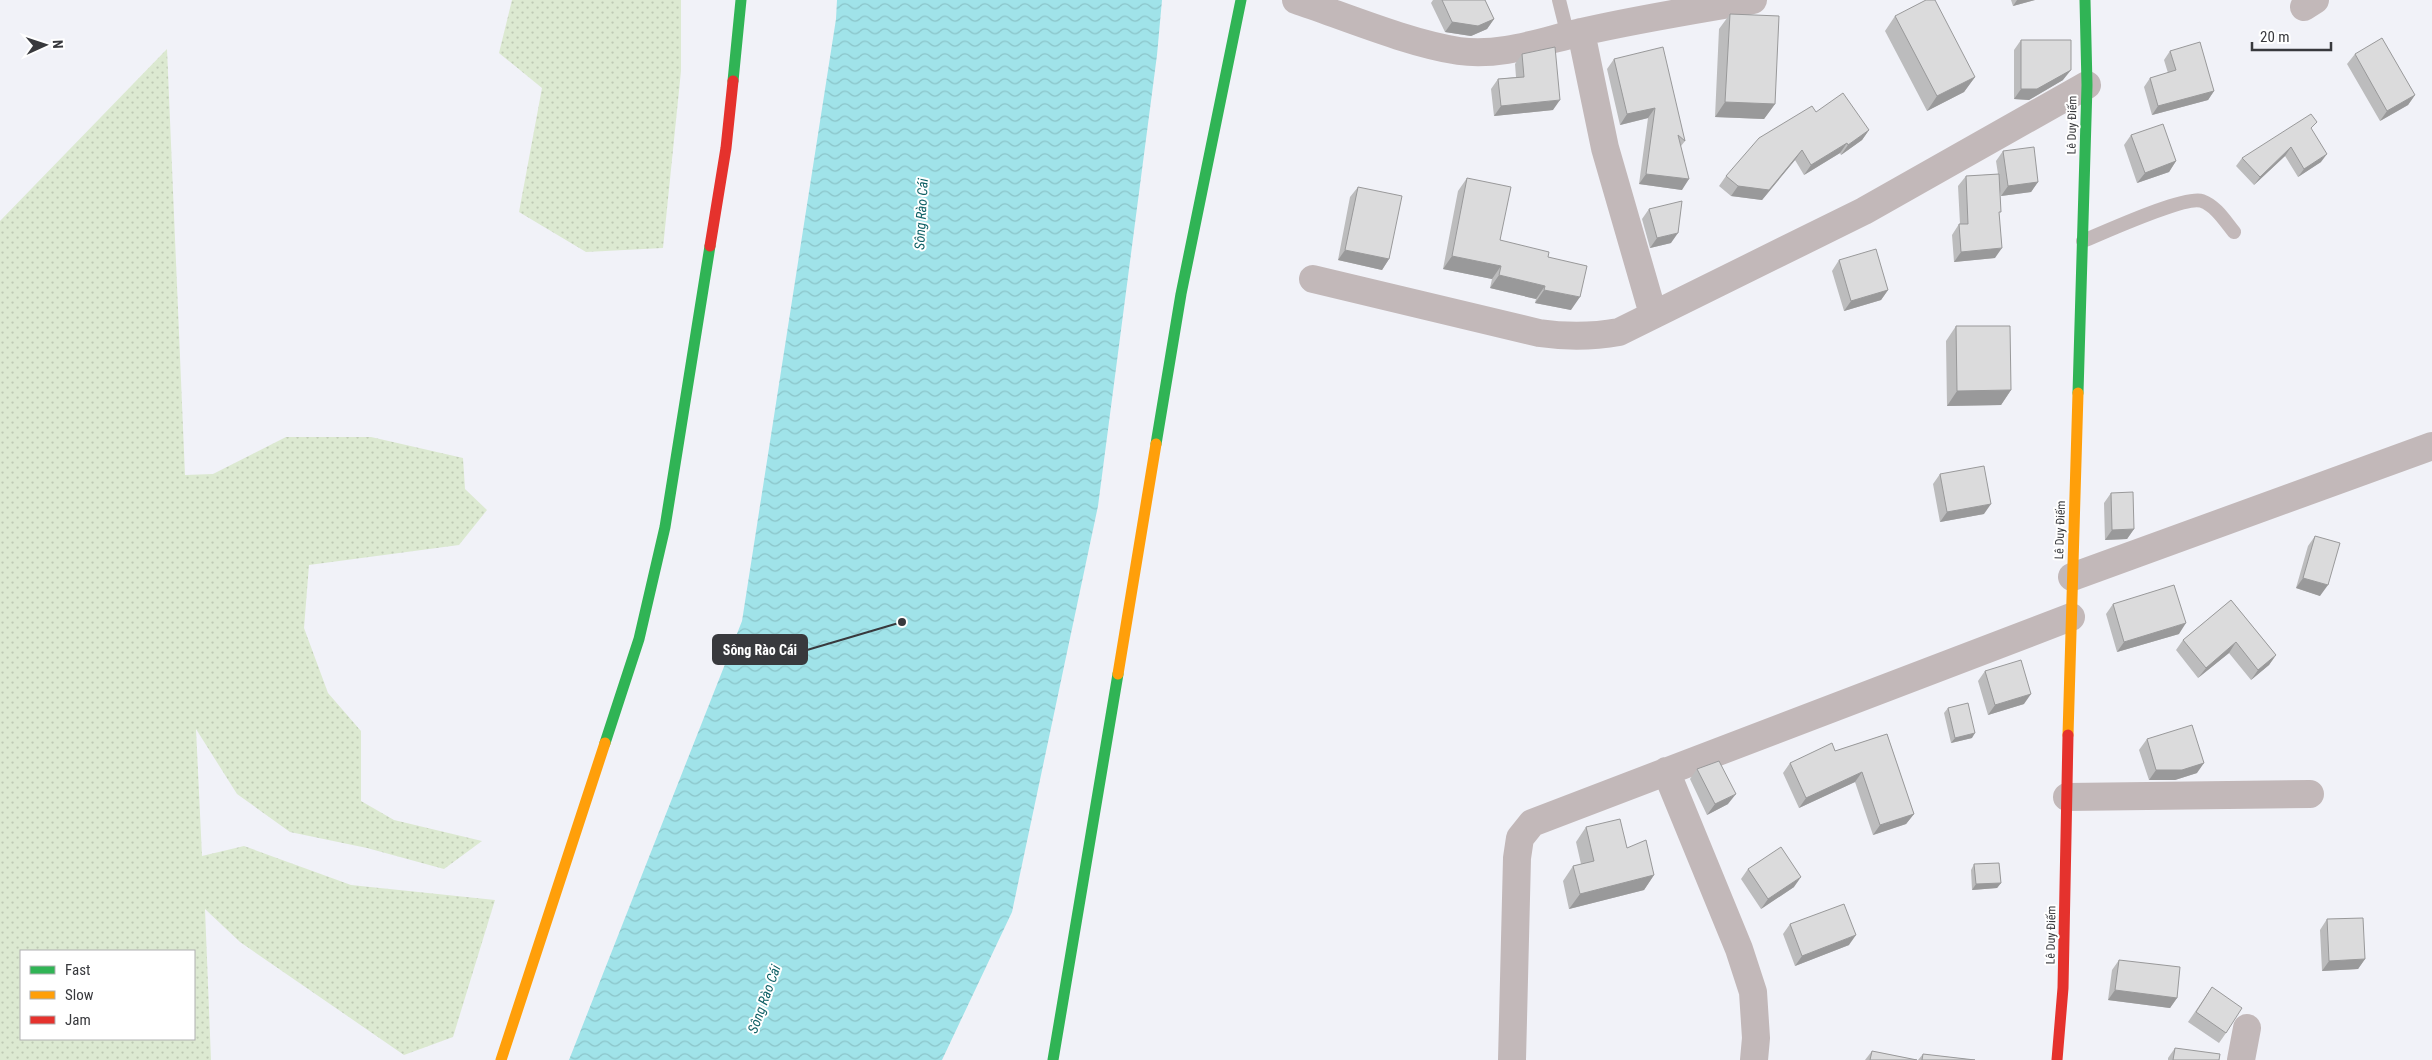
<svg xmlns="http://www.w3.org/2000/svg" width="2432" height="1060" font-family="'Roboto Condensed',sans-serif">
	<defs>
		<pattern id="grass-dots" width="8" height="8" patternUnits="userSpaceOnUse" patternTransform="scale(1.25)"><rect width="8" height="8" fill="#dce9d1"/><path d="M2 2h.1M6 6h.1" fill="none" stroke="#bec9b4" stroke-width="1.8" stroke-linecap="round"/></pattern>
		<pattern id="water-waves" width="16" height="10" patternUnits="userSpaceOnUse" patternTransform="scale(1.25)"><rect width="16" height="10" fill="#a0e3e9"/><path d="M0 5q4-4 8 0t8 0" fill="none" stroke="#8bc4c9"/></pattern>
	</defs>
	<rect width="100%" height="100%" fill="#f1f2f8"/>
	<path fill="url(#grass-dots)" fill-rule="evenodd" d="M 512,0 L 681,0 L 681,71 L 663,248 L 586,252 L 519,212 L 542,88 L 499,53 Z
		M 167,49 L 185,475 L 213,474 L 286,437 L 371,437 L 463,458 L 465,489 L 487,510 L 459,545 L 309,565 L 304,628 L 328,693 L 361,731 L 361,801 L 394,820 L 482,841 L 444,869 L 367,848 L 290,832 L 237,794 L 196,729 L 202,856 L 244,846 L 351,885 L 495,900 L 453,1037 L 404,1055 L 240,942 L 205,909 L 211,1060 L 0,1060 L 0,221 ZM 21,951 L 194,951 L 194,1039 L 21,1039 Z"/>
	<path fill="url(#water-waves)" d="M 837,0 L 1162,0 L 1157,55 L 1098,506 L 1012,912 L 942,1060 L 569,1060 L 742,621 L 836,19 Z"/>
	<g fill="none" stroke-linecap="round" stroke-linejoin="round">
		<path stroke="#c2b8b9" stroke-width="14" d="M 1559,0 L 1568,36
			M 2083,241 C 2103,233 2185,195 2202,201 C 2216,206 2225,221 2234,232"/>
		<path stroke="#c2b8b9" stroke-width="28" d="M 1296,0 C 1346,17 1408,43 1459,51 C 1501,57 1542,41 1582,32 C 1638,19 1696,10 1753,0
			M 2304,7 L 2315,0
			M 1581,32 L 1605,148 L 1653,314
			M 1313,279 L 1539,333 C 1567,337 1591,337 1619,332 L 1864,211 L 2087,85
			M 2072,577 L 2432,446
			M 1666,771 L 1739,949 L 1753,992 L 1756,1038 L 1754,1060
			M 2067,797 L 2310,794
			M 1512,1060 L 1517,858 L 1520,838 L 1532,823 L 2071,617
			M 2241,1060 L 2247,1028"/>
		<path stroke="#30b455" stroke-width="11" d="M 733,81 L 741,0
			M 2078,393 L 2087,85 L 2085,0
			M 1156,444 L 1181,294 L 1241,0
			M 605,743 L 639,639 L 665,527 L 710,246
			M 1053,1060 L 1118,674"/>
		<path stroke="#ff9f0a" stroke-width="11" d="M 1118,674 L 1156,444
			M 2068,735 L 2078,393
			M 501,1060 L 605,743"/>
		<path stroke="#e5322d" stroke-width="11" d="M 710,246 L 726,148 L 733,81
			M 2057,1060 L 2063,988 L 2068,735"/>
	</g>
	<path fill="#bcbcbd" d="M 1433,0 L 1485,0 L 1494,19 L 1487,29 L 1471,36 L 1445,32 L 1431,3 Z
		M 2011,0 L 2035,0 L 2013,6 Z
		M 1730,14 L 1775,104 L 1764,119 L 1715,117 L 1719,29 Z
		M 1895,16 L 1975,77 L 1964,92 L 1927,111 L 1885,31 Z
		M 2021,40 L 2063,80 L 2029,100 L 2014,99 L 2014,50 Z
		M 2170,51 L 2214,91 L 2208,100 L 2152,115 L 2144,87 L 2150,78 L 2168,73 L 2164,60 Z
		M 1522,54 L 1553,110 L 1494,116 L 1491,89 L 1498,79 L 1516,77 L 1515,64 Z
		M 2355,54 L 2415,95 L 2408,105 L 2380,121 L 2347,64 Z
		M 1614,59 L 1685,141 L 1681,146 L 1682,190 L 1639,184 L 1648,118 L 1620,125 L 1607,69 Z
		M 1816,112 L 1869,130 L 1862,140 L 1841,155 L 1840,153 L 1804,175 L 1795,160 L 1762,200 L 1731,196 L 1719,186 L 1726,176 Z
		M 2312,130 L 2321,162 L 2298,177 L 2285,156 L 2254,185 L 2236,166 L 2242,158 Z
		M 2131,135 L 2176,161 L 2169,172 L 2137,183 L 2124,145 Z
		M 2003,151 L 2038,182 L 2031,192 L 2001,196 L 2000,191 L 1995,258 L 1954,262 L 1952,235 L 1959,224 L 1960,224 L 1958,186 L 1966,176 L 1998,174 L 1996,161 Z
		M 1467,178 L 1500,240 L 1548,257 L 1571,310 L 1535,303 L 1536,299 L 1490,288 L 1492,279 L 1443,269 L 1458,191 Z
		M 1358,187 L 1389,259 L 1382,270 L 1338,260 L 1350,197 Z
		M 1649,209 L 1671,243 L 1650,248 L 1642,219 Z
		M 1839,260 L 1888,290 L 1881,300 L 1844,311 L 1832,271 Z
		M 1956,326 L 2011,390 L 2001,405 L 1947,406 L 1946,341 Z
		M 1940,474 L 1984,514 L 1940,522 L 1933,484 Z
		M 2111,493 L 2134,529 L 2127,539 L 2105,540 L 2104,503 Z
		M 2315,536 L 2320,596 L 2296,588 L 2308,546 Z
		M 2231,600 L 2276,655 L 2269,665 L 2251,680 L 2229,653 L 2198,678 L 2176,650 L 2183,640 Z
		M 2113,604 L 2179,634 L 2117,652 L 2106,614 Z
		M 1985,671 L 2024,704 L 1988,715 L 1978,681 Z
		M 1948,708 L 1972,738 L 1951,743 L 1944,713 Z
		M 1887,734 L 1914,814 L 1906,824 L 1873,835 L 1855,782 L 1799,808 L 1783,773 L 1790,763 L 1835,751 Z
		M 2147,739 L 2197,773 L 2175,780 L 2149,780 L 2139,750 Z
		M 1697,769 L 1728,804 L 1707,815 L 1690,779 Z
		M 1586,827 L 1627,848 L 1654,875 L 1644,890 L 1569,909 L 1563,881 L 1573,866 L 1581,864 L 1576,842 Z
		M 1974,864 L 2001,883 L 1997,888 L 1972,890 L 1971,870 Z
		M 1748,869 L 1794,887 L 1761,909 L 1741,879 Z
		M 2327,919 L 2365,959 L 2358,969 L 2322,971 L 2320,930 Z
		M 1790,924 L 1849,945 L 1795,966 L 1783,934 Z
		M 2119,960 L 2177,998 L 2170,1008 L 2108,1000 L 2112,970 Z
		M 2212,987 L 2226,1033 L 2219,1043 L 2188,1022 Z
		M 2175,1048 L 2219,1060 L 2168,1060 L 2168,1058 Z
		M 1872,1051 L 1917,1060 L 1865,1060 Z
		M 1923,1054 L 1975,1060 L 1918,1060 Z"/>
	<path fill="#99999a" d="M 2017,0 L 2035,0 L 2013,6 Z
		M 1494,19 L 1487,29 L 1471,36 L 1445,32 L 1452,22 Z
		M 2071,70 L 2063,80 L 2029,100 L 2014,99 L 2021,89 Z
		M 1975,77 L 1964,92 L 1927,111 L 1937,96 Z
		M 2214,91 L 2208,100 L 2152,115 L 2158,106 Z
		M 2415,95 L 2408,105 L 2380,121 L 2387,111 Z
		M 1560,100 L 1553,110 L 1494,116 L 1501,106 Z
		M 1725,102 L 1775,104 L 1764,119 L 1715,117 Z
		M 1655,108 L 1648,118 L 1620,125 L 1627,114 Z
		M 1869,130 L 1862,140 L 1841,155 L 1848,145 Z
		M 1847,143 L 1840,153 L 1804,175 L 1811,165 Z
		M 2291,147 L 2285,156 L 2254,185 L 2260,177 Z
		M 1802,150 L 1795,160 L 1762,200 L 1731,196 L 1738,186 Z
		M 2327,154 L 2321,162 L 2298,177 L 2304,169 Z
		M 2176,161 L 2169,172 L 2137,183 L 2145,173 Z
		M 1646,174 L 1689,179 L 1682,190 L 1639,184 Z
		M 2038,182 L 2031,192 L 2001,196 L 2008,186 Z
		M 1678,233 L 1671,243 L 1650,248 L 1657,238 Z
		M 2002,248 L 1995,258 L 1954,262 L 1961,252 Z
		M 1345,250 L 1389,259 L 1382,270 L 1338,260 Z
		M 1452,256 L 1501,266 L 1492,279 L 1443,269 Z
		M 1499,275 L 1545,286 L 1536,299 L 1490,288 Z
		M 1544,290 L 1580,297 L 1571,310 L 1535,303 Z
		M 1888,290 L 1881,300 L 1844,311 L 1851,301 Z
		M 2011,390 L 2001,405 L 1947,406 L 1957,391 Z
		M 1991,504 L 1984,514 L 1940,522 L 1947,512 Z
		M 2134,529 L 2127,539 L 2105,540 L 2112,530 Z
		M 2303,578 L 2328,585 L 2320,596 L 2296,588 Z
		M 2186,623 L 2179,634 L 2117,652 L 2124,642 Z
		M 2236,642 L 2229,653 L 2198,678 L 2206,668 Z
		M 2276,655 L 2269,665 L 2251,680 L 2258,670 Z
		M 2031,694 L 2024,704 L 1988,715 L 1995,705 Z
		M 1975,733 L 1972,738 L 1951,743 L 1955,738 Z
		M 2204,763 L 2197,773 L 2175,780 L 2149,780 L 2156,770 Z
		M 1862,772 L 1855,782 L 1799,808 L 1806,798 Z
		M 1736,794 L 1728,804 L 1707,815 L 1715,804 Z
		M 1914,814 L 1906,824 L 1873,835 L 1880,825 Z
		M 1654,875 L 1644,890 L 1569,909 L 1580,894 Z
		M 1801,877 L 1794,887 L 1761,909 L 1768,899 Z
		M 2001,883 L 1997,888 L 1972,890 L 1976,884 Z
		M 1856,935 L 1849,945 L 1795,966 L 1802,956 Z
		M 2365,959 L 2358,969 L 2322,971 L 2329,961 Z
		M 2115,990 L 2177,998 L 2170,1008 L 2108,1000 Z"/>
	<path fill="#dbdbdc" stroke="#99999a" d="M 1442,0 L 1485,0 L 1494,19 L 1478,26 L 1452,22 Z
		M 1926,0 L 1935,0 L 1975,77 L 1937,96 L 1895,16 Z
		M 1730,14 L 1779,16 L 1775,104 L 1725,102 Z
		M 2382,38 L 2415,95 L 2387,111 L 2355,54 Z
		M 2021,40 L 2071,40 L 2071,70 L 2037,89 L 2021,89 Z
		M 2200,42 L 2214,91 L 2158,106 L 2150,78 L 2176,70 L 2170,51 Z
		M 1555,47 L 1560,100 L 1501,106 L 1498,79 L 1524,77 L 1522,54 Z
		M 1663,47 L 1685,141 L 1678,135 L 1689,179 L 1646,174 L 1655,108 L 1627,114 L 1614,59 Z
		M 1843,93 L 1869,130 L 1848,145 L 1847,143 L 1811,165 L 1802,150 L 1769,190 L 1738,186 L 1726,176 L 1759,138 L 1812,106 L 1816,112 Z
		M 2311,114 L 2317,122 L 2311,128 L 2327,154 L 2304,169 L 2291,147 L 2260,177 L 2242,158 Z
		M 2163,124 L 2176,161 L 2145,173 L 2131,135 Z
		M 2034,147 L 2038,182 L 2008,186 L 2003,151 Z
		M 1999,174 L 2001,212 L 1999,212 L 2002,248 L 1961,252 L 1959,224 L 1968,224 L 1966,176 Z
		M 1467,178 L 1511,187 L 1500,240 L 1549,252 L 1548,257 L 1587,266 L 1580,297 L 1544,290 L 1545,286 L 1499,275 L 1501,266 L 1452,256 Z
		M 1358,187 L 1402,196 L 1389,259 L 1345,250 Z
		M 1682,201 L 1678,233 L 1657,238 L 1649,209 Z
		M 1876,249 L 1888,290 L 1851,301 L 1839,260 Z
		M 1956,326 L 2010,326 L 2011,390 L 1957,391 Z
		M 1984,466 L 1991,504 L 1947,512 L 1940,474 Z
		M 2133,492 L 2134,529 L 2112,530 L 2111,493 Z
		M 2315,536 L 2340,543 L 2328,585 L 2303,578 Z
		M 2174,585 L 2186,623 L 2124,642 L 2113,604 Z
		M 2231,600 L 2276,655 L 2258,670 L 2236,642 L 2206,668 L 2183,640 Z
		M 2021,660 L 2031,694 L 1995,705 L 1985,671 Z
		M 1968,703 L 1975,733 L 1955,738 L 1948,708 Z
		M 2192,725 L 2204,763 L 2182,770 L 2156,770 L 2147,739 Z
		M 1887,734 L 1914,814 L 1880,825 L 1862,772 L 1806,798 L 1790,763 L 1832,743 L 1835,751 Z
		M 1719,761 L 1736,794 L 1715,804 L 1697,769 Z
		M 1620,819 L 1627,848 L 1646,840 L 1654,875 L 1580,894 L 1573,866 L 1594,861 L 1586,827 Z
		M 1781,847 L 1801,877 L 1768,899 L 1748,869 Z
		M 1999,863 L 2001,883 L 1976,884 L 1974,864 Z
		M 1844,904 L 1856,935 L 1802,956 L 1790,924 Z
		M 2363,918 L 2365,959 L 2329,961 L 2327,919 Z
		M 2119,960 L 2180,967 L 2177,998 L 2115,990 Z
		M 2212,987 L 2242,1008 L 2226,1033 L 2196,1012 Z
		M 2175,1048 L 2220,1054 L 2219,1060 L 2173,1060 Z
		M 1872,1051 L 1917,1060 L 1870,1060 Z
		M 1923,1054 L 1975,1060 L 1922,1060 Z"/>
	<g text-anchor="middle" dominant-baseline="central" stroke-width="4" stroke-linejoin="round" paint-order="stroke">
		<g font-size="12" fill="#38393d" stroke="#fff">
			<text transform="translate(2072 125) rotate(-89)">Lê Duy Điếm</text>
			<text transform="translate(2060 530) rotate(-88)">Lê Duy Điếm</text>
			<text transform="translate(2051 935) rotate(-89)">Lê Duy Điếm</text>
		</g>
		<g font-size="14" font-style="italic" fill="#106166" stroke="#fff">
			<text transform="translate(921 214) rotate(-87)">Sông Rào Cái</text>
			<text transform="translate(764 999) rotate(-70)">Sông Rào Cái</text>
		</g>
	</g>
	<path fill="none" stroke="#38393d" stroke-width="2" d="M902 622L807 650"/>
	<circle fill="#38393d" stroke="#fff" stroke-width="2" cx="902" cy="622" r="5"/>
	<rect fill="#38393d" stroke="#38393d" stroke-width="2" x="713" y="635" width="94" height="29" rx="5"/>
	<g font-size="14" text-anchor="middle" font-weight="bold" fill="#fff">
		<text x="760" y="655">Sông Rào Cái</text>
	</g>
	<rect x="20" y="950" width="175" height="90" fill="#ffffff" stroke="#afb0b1"/>
	<rect x="30" y="966" width="25" height="8" fill="#30b455" stroke="#afb0b1"/>
	<text x="65" y="975" font-size="15" fill="#38393d">Fast</text>
	<rect x="30" y="991" width="25" height="8" fill="#ff9f0a" stroke="#afb0b1"/>
	<text x="65" y="1000" font-size="15" fill="#38393d">Slow</text>
	<rect x="30" y="1016" width="25" height="8" fill="#e5322d" stroke="#afb0b1"/>
	<text x="65" y="1025" font-size="15" fill="#38393d">Jam</text>
	<g transform="translate(45 45) rotate(87)" stroke="#ffffff" stroke-width="4" paint-order="stroke">
	<path d="M0-4L9 19L0 12L-9 19Z" fill="#38393d"/>
	<text y="-8" font-size="14" font-weight="bold" text-anchor="middle" fill="#38393d">N</text>
	</g>
	<path d="M2252 42v8h79v-8" fill="none" stroke="#38393d" stroke-width="2.5"/>
	<text x="2260" y="42" font-size="15" fill="#38393d" stroke="#ffffff" stroke-width="4" paint-order="stroke">20 m</text>
</svg>
